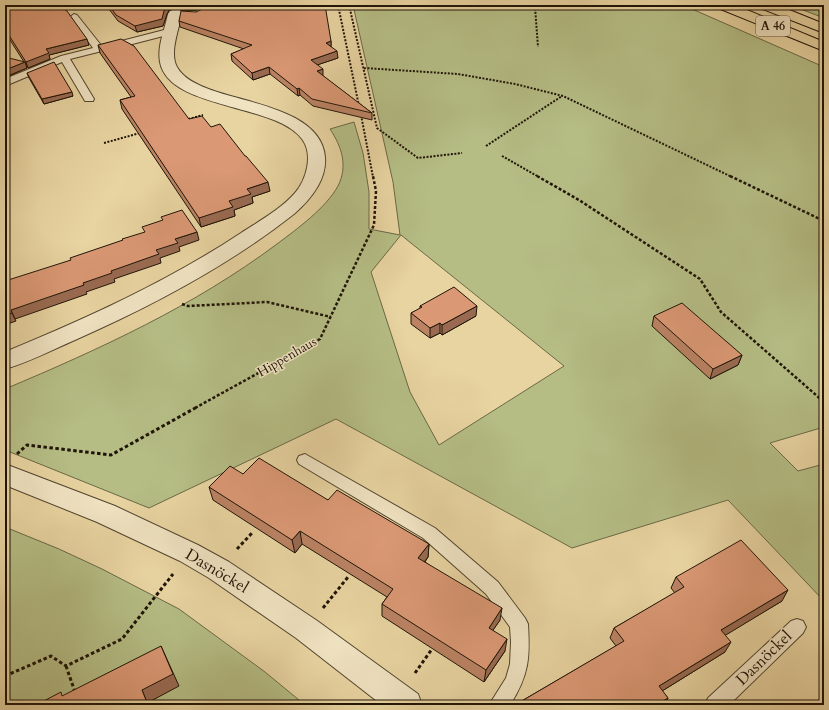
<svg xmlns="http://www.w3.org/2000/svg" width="829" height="710" font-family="Cardo,serif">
	<rect width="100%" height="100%" fill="#e8d4a1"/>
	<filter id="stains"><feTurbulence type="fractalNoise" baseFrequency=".005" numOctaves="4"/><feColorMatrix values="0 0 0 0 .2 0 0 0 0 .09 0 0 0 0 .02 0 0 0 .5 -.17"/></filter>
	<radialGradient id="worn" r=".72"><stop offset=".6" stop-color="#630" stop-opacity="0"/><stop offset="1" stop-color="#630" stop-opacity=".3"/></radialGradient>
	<path fill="#b5bd85" stroke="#6a6846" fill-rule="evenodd" d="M 353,5 L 683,5 L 824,67 L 824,427 L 770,443 L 798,471 L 824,464 L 824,601 L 728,500 L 572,548 L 336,419 L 149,508 L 5,450 L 5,389 C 100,349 194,306 277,244 C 297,229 326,208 338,186 C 348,166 342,147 330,129 L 354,122 L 363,153 L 369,192 L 369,229 L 400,235 L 393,182 ZM 401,235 L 564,366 L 439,445 L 410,392 L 371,272 Z
		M 790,5 L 824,5 L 824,18 Z
		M 5,527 L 59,549 L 102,569 L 179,609 L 265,672 L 305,705 L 5,705 Z"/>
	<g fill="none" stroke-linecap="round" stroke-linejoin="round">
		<g stroke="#51442e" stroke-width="2">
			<path id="lane" d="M 173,5 L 181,5 L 180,11 L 196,11 L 211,5 L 222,5 L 197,17 L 172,16 L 171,14 Z
				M 74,14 L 77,15 L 104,49 L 102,51 L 70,59 L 94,99 L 93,101 L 85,101 L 62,62 L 5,86 L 5,79 L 61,56 L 93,48 L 70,17 Z
				M 172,28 L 175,29 L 177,31 L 175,33 L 109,50 L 104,47 L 106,45 Z
				M 305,454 L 435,528 L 498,582 L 525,618 L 528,624 C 530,658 529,675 510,705 L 489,705 L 506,678 L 510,664 L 511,642 L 510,627 L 486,594 L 423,538 L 299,464 L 297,460 L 299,456 Z
				M 797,619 L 803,621 L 806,627 L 803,633 L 729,705 L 705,705 L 708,698 L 791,621 Z"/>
		</g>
		<g stroke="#51442e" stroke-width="2">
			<path id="street" d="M 175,10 L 180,11 L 182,14 C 179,29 169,53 177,67 C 183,78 196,84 206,88 C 242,103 321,109 325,157 C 327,180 310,200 294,214 C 228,266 152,306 75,340 C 52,350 29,362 5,369 L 5,352 C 87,318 167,282 241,233 C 259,221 280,210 295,193 C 306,180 314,155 302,139 C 276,103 169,110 160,62 C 157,46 165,29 168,14 L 170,11 Z
				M 5,464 L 115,506 L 198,545 L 229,562 L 316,620 L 418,694 L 422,705 L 382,705 L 296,638 L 209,578 L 180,561 L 97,522 L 5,485 Z"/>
		</g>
		<g stroke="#1f1407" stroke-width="2">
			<path id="highway" d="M 716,5 L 735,5 L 824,42 L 824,51 L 718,8 Z
				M 758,5 L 777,5 L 824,24 L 824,33 L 760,8 Z"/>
		</g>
		<path stroke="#1f1407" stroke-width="2" stroke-dasharray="2 1.5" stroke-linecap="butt" d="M 338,5 L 359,106
			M 349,5 L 377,128 L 418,158 L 462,153
			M 519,5 L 535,7 L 538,47
			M 364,68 L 458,74 L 515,84 L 563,96 L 732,177
			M 361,115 L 373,177
			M 185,120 L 203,115
			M 104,143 L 140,133
			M 486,146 L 562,96
			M 502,156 L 539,177"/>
		<path stroke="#1f1407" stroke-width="2.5" stroke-dasharray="3 2" stroke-linecap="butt" d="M 537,176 L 579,200 L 700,279 L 721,312 L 824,402
			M 730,176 L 824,221
			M 182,304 L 188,306 L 267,302 L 331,317
			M 195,408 L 320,339 L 374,225 L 376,191 L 373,176"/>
		<path stroke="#1f1407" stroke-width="3" stroke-dasharray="3.5 2.5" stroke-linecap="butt" d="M 17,454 L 27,445 L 111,455 L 197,407
			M 237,549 L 253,532
			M 323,608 L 348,577
			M 66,666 L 75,692
			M 415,673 L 432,649
			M 5,676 L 51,656 L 66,666 L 122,639 L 173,574"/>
		<use href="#lane" fill="#f0e3c2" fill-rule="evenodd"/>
		<use href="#street" fill="#f0e3c2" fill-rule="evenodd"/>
		<use href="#highway" fill="#e8d4a1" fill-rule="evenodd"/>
	</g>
	<path fill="#bb8364" stroke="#1f1407" d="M 5,5 L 89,45 L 49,55 L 50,59 L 28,68 L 26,64 L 27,68 L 7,77 L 24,62 L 5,32 Z
		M 106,5 L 172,5 L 167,14 L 163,26 L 137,32 L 118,21 Z
		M 181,5 L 207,5 L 196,10 L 182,10 Z
		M 196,12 L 331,41 L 331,47 L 338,58 L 317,65 L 323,76 L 372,113 L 372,120 L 313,106 L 300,95 L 298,96 L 270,74 L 253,80 L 232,61 L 231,54 L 244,49 L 180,27 L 179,21 Z
		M 98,45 L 189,119 L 211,127 L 270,191 L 252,197 L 253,203 L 234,210 L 235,216 L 201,227 L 122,109 L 120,100 L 131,97 L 100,53 Z
		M 27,73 L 73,96 L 44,104 L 29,78 Z
		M 420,306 L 476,316 L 442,335 L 440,333 L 430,338 L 411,324 L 411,313 L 420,309 Z
		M 654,316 L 742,355 L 738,365 L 710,379 L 652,326 Z
		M 243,474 L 328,500 L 429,544 L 428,557 L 425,562 L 500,620 L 493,630 L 505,651 L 484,682 L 382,616 L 382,604 L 387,597 L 302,544 L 295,553 L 213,500 L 209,487 Z
		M 676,577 L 782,601 L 725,635 L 725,652 L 662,691 L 668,698 L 664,705 L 520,705 L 520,702 L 616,646 L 610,638 L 614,628 L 675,593 L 671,588 Z"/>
	<path fill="#996a51" stroke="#1f1407" d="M 167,5 L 172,5 L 167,14 L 163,26 L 137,32 L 135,26 L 165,7 Z
		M 195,5 L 207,5 L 196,10 Z
		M 87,39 L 89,45 L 49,55 L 50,59 L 28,68 L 26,62 L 46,49 Z
		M 331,41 L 331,47 L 326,43 Z
		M 337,51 L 338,58 L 311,67 L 311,60 Z
		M 25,62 L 27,68 L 5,77 L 5,70 Z
		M 269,67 L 270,74 L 253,80 L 252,73 Z
		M 323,69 L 323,76 L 317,71 Z
		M 299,88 L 300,95 L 298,96 L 297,89 Z
		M 72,92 L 73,96 L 44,104 L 42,99 Z
		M 268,182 L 270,191 L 252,197 L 253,203 L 234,210 L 235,216 L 201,227 L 199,218 L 229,201 L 247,189 Z
		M 197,232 L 199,240 L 179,247 L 180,251 L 160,258 L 161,263 L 114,279 L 115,282 L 86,292 L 87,294 L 15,319 L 11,310 L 83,283 L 156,250 L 175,239 Z
		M 477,306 L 476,316 L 442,335 L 442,325 Z
		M 12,313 L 16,321 L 5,325 L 5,315 Z
		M 440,323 L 440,333 L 430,338 L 430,328 Z
		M 742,355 L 738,365 L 710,379 L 713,369 Z
		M 300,531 L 302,544 L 295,553 L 292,540 Z
		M 429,544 L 428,557 L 418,570 L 418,558 Z
		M 788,590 L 782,601 L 716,641 L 721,630 Z
		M 502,608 L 500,620 L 487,639 L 489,628 Z
		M 507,639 L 505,651 L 484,682 L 486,670 Z
		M 731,642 L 725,652 L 654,696 L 659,686 Z
		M 161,646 L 179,686 L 149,702 L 150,705 L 148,705 L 142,690 Z
		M 668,698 L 664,705 L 656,705 Z"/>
	<path fill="#da9874" stroke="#1f1407" d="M 5,5 L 57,5 L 67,11 L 87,39 L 46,49 L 49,53 L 26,62 L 5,29 Z
		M 109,5 L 167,5 L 165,7 L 162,19 L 135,26 L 116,15 Z
		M 211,5 L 325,5 L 331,41 L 326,43 L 337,51 L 311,60 L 323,69 L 317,71 L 372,113 L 312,99 L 299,88 L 297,89 L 269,67 L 252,73 L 231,54 L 252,45 L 179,21 L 181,11 L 196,12 Z
		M 121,39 L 134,46 L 189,119 L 202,116 L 211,127 L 220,124 L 245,156 L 246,156 L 268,182 L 247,189 L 251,194 L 229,201 L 233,207 L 199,218 L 120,100 L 135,96 L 98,45 Z
		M 5,57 L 25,62 L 5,70 Z
		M 54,62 L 72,92 L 42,99 L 27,73 Z
		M 182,210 L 197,232 L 175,239 L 178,243 L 156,250 L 159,254 L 111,271 L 112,273 L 83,283 L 84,285 L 11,310 L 12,313 L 5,315 L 5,281 L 71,260 L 70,258 L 123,240 L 122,239 L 145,232 L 142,227 L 163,220 L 161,217 Z
		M 454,287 L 477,306 L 442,325 L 440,323 L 430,328 L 411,313 L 422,307 L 420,306 Z
		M 682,303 L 742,355 L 713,369 L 654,316 Z
		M 259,458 L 328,500 L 337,490 L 429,544 L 418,558 L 502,608 L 489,628 L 507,639 L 486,670 L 382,604 L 393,589 L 300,531 L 292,540 L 209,487 L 230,466 L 243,474 Z
		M 741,540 L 788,590 L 721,630 L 731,642 L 659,686 L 668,698 L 656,705 L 522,705 L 520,702 L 624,641 L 614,628 L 684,587 L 676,577 Z
		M 161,646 L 173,674 L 142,690 L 148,705 L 36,705 L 61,692 L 62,696 Z"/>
	<g text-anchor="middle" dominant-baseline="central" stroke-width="3" stroke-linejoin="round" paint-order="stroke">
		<rect fill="#f0e3c2" stroke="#5e523f" stroke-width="1" x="756" y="16" width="34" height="20" rx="3"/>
		<g font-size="12" font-weight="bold" fill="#1f1407">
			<text x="773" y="26">A 46</text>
		</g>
		<g font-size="13" fill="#1f1407" stroke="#f0e3c2">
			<text transform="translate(287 357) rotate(-30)">Hippenhaus</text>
		</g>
		<g font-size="16" fill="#1f1407" stroke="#f0e3c2">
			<text transform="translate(217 571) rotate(31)">Dasnöckel</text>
			<text transform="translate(764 658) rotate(-44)">Dasnöckel</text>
		</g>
	</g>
	<rect width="829" height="710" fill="none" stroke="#e8d4a1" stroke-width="20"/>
	<rect x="6" y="6" width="817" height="698" fill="none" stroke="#1f1407" stroke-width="2"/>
	<rect x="10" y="10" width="809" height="690" fill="none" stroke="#1f1407"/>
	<rect width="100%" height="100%" filter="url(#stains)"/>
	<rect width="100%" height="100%" fill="url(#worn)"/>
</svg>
